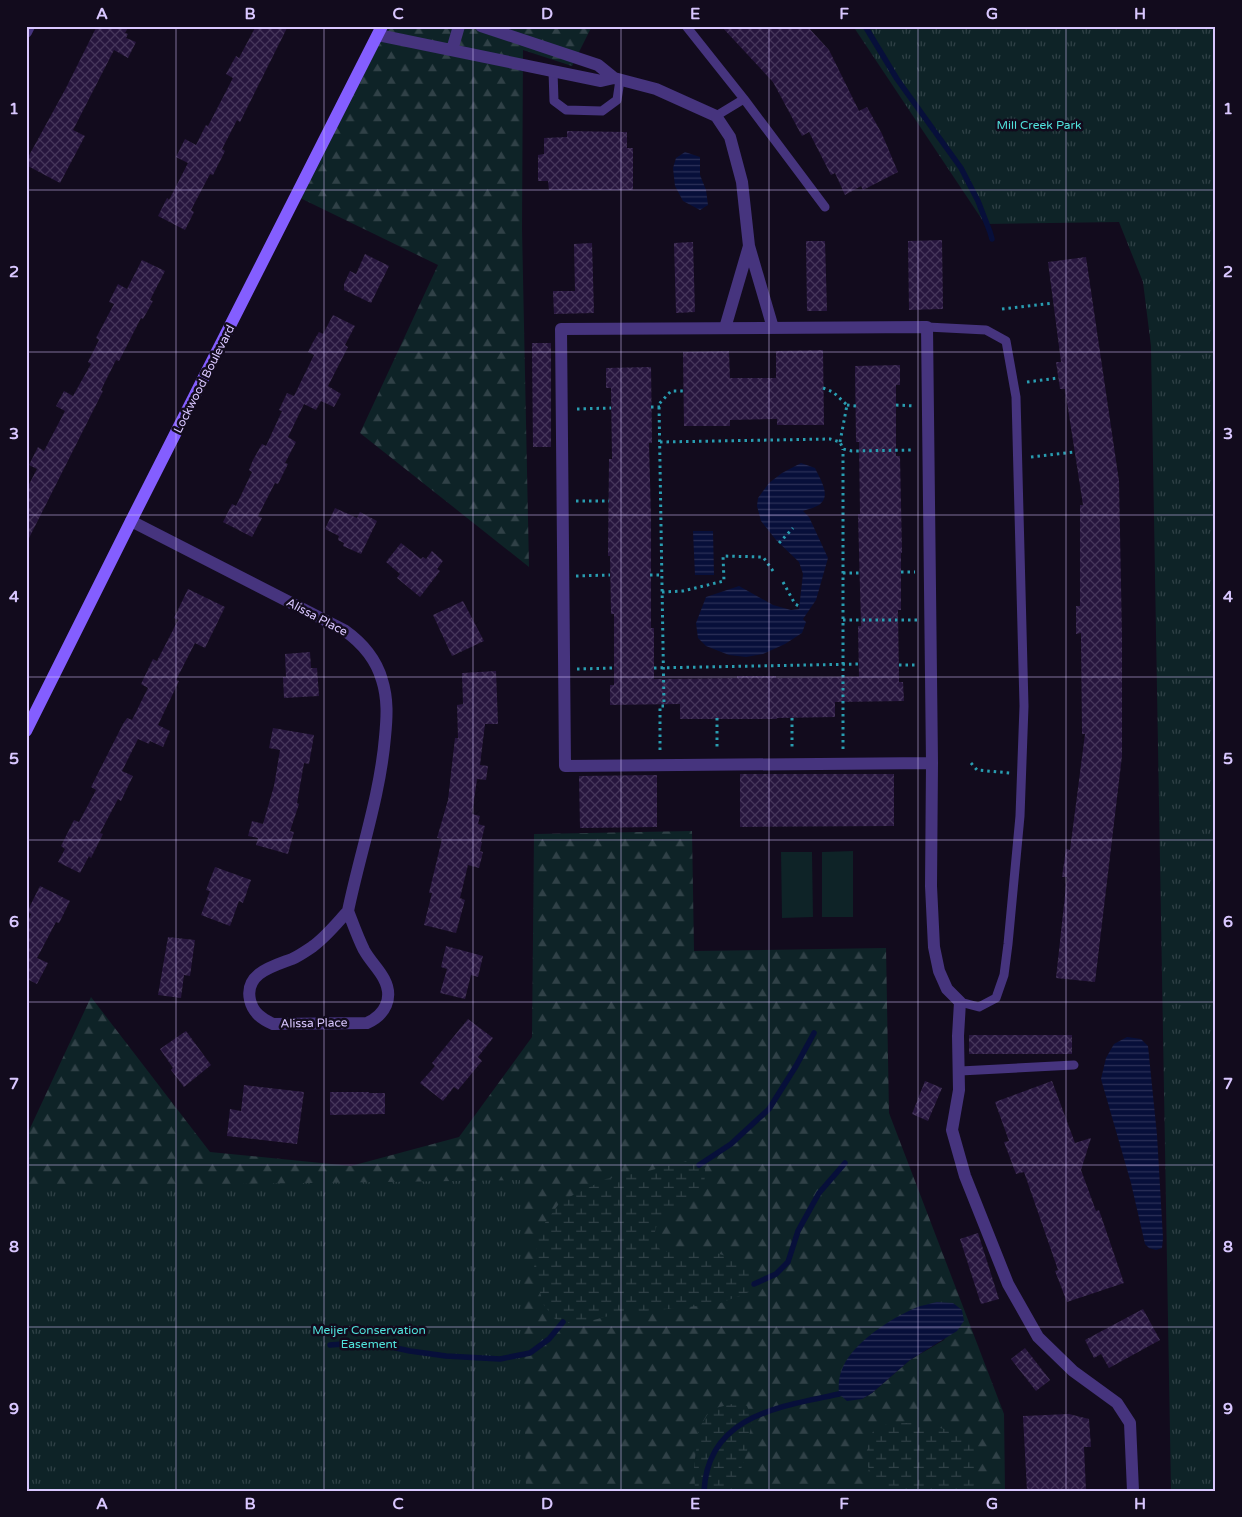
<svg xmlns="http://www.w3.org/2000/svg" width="1242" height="1517" font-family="'Varela Round',sans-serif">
	<defs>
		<pattern id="forest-firs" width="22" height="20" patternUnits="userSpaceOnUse" patternTransform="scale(1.25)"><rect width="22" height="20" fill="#0e2327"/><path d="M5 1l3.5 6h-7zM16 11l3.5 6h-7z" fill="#304147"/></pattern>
		<pattern id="wetland-marsh" width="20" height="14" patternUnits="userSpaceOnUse" patternTransform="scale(1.25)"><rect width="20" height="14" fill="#0e2327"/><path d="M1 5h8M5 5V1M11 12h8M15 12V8" fill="none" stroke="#304147"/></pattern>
		<pattern id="park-tufts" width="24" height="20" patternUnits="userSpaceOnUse" patternTransform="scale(1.25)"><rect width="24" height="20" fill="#0e2327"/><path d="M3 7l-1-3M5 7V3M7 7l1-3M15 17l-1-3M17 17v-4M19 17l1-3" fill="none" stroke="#304147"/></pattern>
		<pattern id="water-rules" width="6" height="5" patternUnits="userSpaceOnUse" patternTransform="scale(1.25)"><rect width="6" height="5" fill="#070f3a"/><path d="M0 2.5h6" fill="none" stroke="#2b3058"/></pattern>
		<pattern id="building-cross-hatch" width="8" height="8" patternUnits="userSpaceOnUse" patternTransform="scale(1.25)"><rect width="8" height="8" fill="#27163e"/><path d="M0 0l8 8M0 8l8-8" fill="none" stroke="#46365b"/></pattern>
	</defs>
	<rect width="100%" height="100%" fill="#120b1d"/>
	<path fill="url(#forest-firs)" fill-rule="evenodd" d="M 382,26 L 592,26 L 572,66 L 523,50 L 522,229 L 529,567 L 360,433 L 438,265 L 296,196 Z
		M 692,831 L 694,951 L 886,948 L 889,1113 L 1004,1414 L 1005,1491 L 26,1491 L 26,1137 L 91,997 L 210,1152 L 351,1166 L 459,1137 L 532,1037 L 534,834 ZM 962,1310 L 944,1340 L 910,1360 L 872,1393 L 862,1399 Z"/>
	<path fill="url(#wetland-marsh)" d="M 691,1160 L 705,1169 C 705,1176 705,1186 700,1192 C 697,1195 690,1198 686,1200 C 666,1212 644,1227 661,1251 L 680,1253 L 707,1250 L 732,1258 L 750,1270 L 754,1284 L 749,1292 L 718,1304 L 616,1314 L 590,1321 L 569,1323 L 555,1319 L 543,1304 L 534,1268 L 539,1231 L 561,1201 L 606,1179 L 648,1171 Z
		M 732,1404 L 747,1406 L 752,1418 L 747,1451 L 738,1478 L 731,1491 L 695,1491 L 694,1466 L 699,1428 L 711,1409 Z
		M 890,1423 L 915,1423 L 955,1431 L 972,1440 L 977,1465 L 973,1491 L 887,1491 C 863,1471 862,1456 874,1429 Z"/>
	<path fill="url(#park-tufts)" d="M 853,26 L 1216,26 L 1216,1491 L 1171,1491 L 1151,346 L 1143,282 L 1119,222 L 985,224 Z
		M 520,1180 L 526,1491 L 26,1491 L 26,1187 Z"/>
	<path fill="#0e2327" d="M 853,851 L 853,917 L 822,917 L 822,852 Z
		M 781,852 L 812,852 L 813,917 L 782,918 Z"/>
	<path fill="url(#water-rules)" d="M 685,152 L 700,157 L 700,175 L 706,190 L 708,205 L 700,210 L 683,201 L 675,186 L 673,168 L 676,158 Z
		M 801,463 L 815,468 C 820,479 832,496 819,505 C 814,508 808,509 803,511 L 809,517 L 828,558 L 816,600 L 803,619 L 806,622 L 802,633 L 785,644 L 763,654 L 746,657 L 729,655 L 706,646 L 698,638 L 696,623 L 706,597 L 739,586 L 773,605 L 791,610 L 799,609 L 803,574 L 799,562 L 776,540 L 761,521 L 757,506 L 758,498 L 769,483 L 782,473 Z
		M 693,531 L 713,531 L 714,575 L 695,575 Z
		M 1127,1037 L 1141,1039 L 1148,1046 L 1157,1135 L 1163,1238 L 1162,1248 L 1156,1250 L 1149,1248 L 1145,1244 L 1131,1183 L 1101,1079 L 1106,1058 L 1114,1044 Z
		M 937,1302 L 953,1303 L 962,1310 L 964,1321 L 957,1331 L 910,1360 L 872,1393 L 862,1399 L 847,1401 L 839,1394 C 838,1385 839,1375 843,1367 C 854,1342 890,1319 915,1308 C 922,1305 930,1304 937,1302 Z"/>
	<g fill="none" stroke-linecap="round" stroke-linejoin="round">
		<path stroke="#070f3a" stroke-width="5.5" d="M 865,26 L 897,79 L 961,168 L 978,201 L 990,232 L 992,239
			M 699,1165 L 731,1144 L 769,1109 L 796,1066 L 814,1033
			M 754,1284 L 776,1274 L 788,1262 L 798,1231 L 819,1193 L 845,1163
			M 330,1345 L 368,1342 L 410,1351 L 446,1356 L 500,1359 L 530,1353 L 549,1339 L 563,1322
			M 704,1491 C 708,1415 779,1407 839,1394"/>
	</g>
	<path fill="url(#building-cross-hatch)" d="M 97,26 L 129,26 L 125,33 L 128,34 L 126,38 L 136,42 L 128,58 L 114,50 L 73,130 L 85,136 L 60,183 L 26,165 L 26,161 L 66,88 Z
		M 256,26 L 288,26 L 240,122 L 237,120 L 222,149 L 225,151 L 213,175 L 210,174 L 191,210 L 194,212 L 185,230 L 158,216 L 167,198 L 169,200 L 188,163 L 176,157 L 185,139 L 196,145 L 206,125 L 208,126 L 233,78 L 226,74 L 236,56 L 239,58 Z
		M 721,26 L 807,26 L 829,50 L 859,111 L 867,107 L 882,134 L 898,172 L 863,190 L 861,186 L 845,195 L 835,173 L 831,175 L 809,132 L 802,136 L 773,82 Z
		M 567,131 L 627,132 L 627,148 L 633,148 L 633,190 L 549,190 L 548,181 L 538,181 L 538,155 L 544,154 L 544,138 L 567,137 Z
		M 942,240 L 943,309 L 909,310 L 908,241 Z
		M 806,241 L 825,241 L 827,311 L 807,311 Z
		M 693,242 L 695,312 L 676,313 L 674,243 Z
		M 592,243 L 594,313 L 554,314 L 553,291 L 575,291 L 574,244 Z
		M 365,254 L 389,266 L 371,303 L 344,290 L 344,284 L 350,271 L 356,274 Z
		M 1086,257 L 1119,481 L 1122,637 L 1122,756 L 1095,982 L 1056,978 L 1067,877 L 1062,877 L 1066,849 L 1070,850 L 1085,734 L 1082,734 L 1081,633 L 1076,634 L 1076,606 L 1080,606 L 1080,505 L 1083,505 L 1065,389 L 1060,389 L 1056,362 L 1061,362 L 1048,262 Z
		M 142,260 L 165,271 L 150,300 L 153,301 L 143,319 L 141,318 L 119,361 L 116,360 L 101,390 L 103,391 L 26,544 L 26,490 L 37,469 L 29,465 L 38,447 L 44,451 L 65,411 L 56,406 L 64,391 L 73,396 L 91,364 L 88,362 L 99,340 L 96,338 L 114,304 L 109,302 L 118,284 L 127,289 Z
		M 333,315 L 355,326 L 345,345 L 348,347 L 328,386 L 341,394 L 334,407 L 321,401 L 316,410 L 304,404 L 288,437 L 296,442 L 285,463 L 288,464 L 278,484 L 275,483 L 258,516 L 262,518 L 252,537 L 223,522 L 232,504 L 236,506 L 252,472 L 249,470 L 253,460 L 262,444 L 266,446 L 282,411 L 279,410 L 287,393 L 294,396 L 314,355 L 308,352 L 313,342 L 319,332 L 323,334 Z
		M 532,343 L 551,343 L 551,447 L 533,447 Z
		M 823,350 L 824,425 L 777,425 L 777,419 L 730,420 L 730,426 L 684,426 L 683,352 L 729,351 L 730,378 L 776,378 L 776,351 Z
		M 900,365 L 900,385 L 896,385 L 896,456 L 900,456 L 902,553 L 901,553 L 901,610 L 898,610 L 899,682 L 903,682 L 904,701 L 835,702 L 835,717 L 777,718 L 777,719 L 680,719 L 680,704 L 610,705 L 610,685 L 614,685 L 614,614 L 611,614 L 610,556 L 608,556 L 609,459 L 612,459 L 611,388 L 606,388 L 606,368 L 651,367 L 652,443 L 649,443 L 651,517 L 651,628 L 654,628 L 654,679 L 737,678 L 737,676 L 776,676 L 776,678 L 859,677 L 858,626 L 861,626 L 858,514 L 860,514 L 859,442 L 856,442 L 855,366 Z
		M 335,508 L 357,518 L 360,512 L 377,521 L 361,554 L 343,546 L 344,543 L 338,540 L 339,536 L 325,529 Z
		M 401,543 L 421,559 L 423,557 L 426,559 L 432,551 L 443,561 L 437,569 L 440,571 L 420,597 L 397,578 L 400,574 L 386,562 Z
		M 188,589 L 225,607 L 205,648 L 195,643 L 176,680 L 179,681 L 158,725 L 170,731 L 163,747 L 150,741 L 149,744 L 138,739 L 122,771 L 133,776 L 121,801 L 118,799 L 100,833 L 103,834 L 91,858 L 89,856 L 80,873 L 58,862 L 65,849 L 61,846 L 74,820 L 79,822 L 96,790 L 91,787 L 123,724 L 127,718 L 132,720 L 148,688 L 141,684 L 153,659 L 157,661 L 172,632 L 178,620 L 174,618 Z
		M 463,601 L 484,641 L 452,656 L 433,615 Z
		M 310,652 L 311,668 L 317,668 L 319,696 L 284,698 L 283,677 L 286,677 L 285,654 Z
		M 496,671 L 498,724 L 485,724 L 480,765 L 488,766 L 486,780 L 477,779 L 472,814 L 480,816 L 478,824 L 485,826 L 481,842 L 482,842 L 480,851 L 483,852 L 479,868 L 468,865 L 460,898 L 465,900 L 456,933 L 424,925 L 432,893 L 429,893 L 442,839 L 437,838 L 448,800 L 455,738 L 458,738 L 457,705 L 463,704 L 462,673 Z
		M 273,728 L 314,735 L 309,764 L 304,763 L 297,803 L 299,804 L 290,831 L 294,832 L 288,854 L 256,845 L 258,838 L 248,836 L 252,821 L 263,824 L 274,786 L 280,750 L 269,748 Z
		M 740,774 L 894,774 L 894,826 L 740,827 Z
		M 657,775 L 657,827 L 580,828 L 579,776 Z
		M 215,867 L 251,880 L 243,903 L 239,901 L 230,926 L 201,915 L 210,891 L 206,890 Z
		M 40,886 L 70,901 L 59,923 L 56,922 L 37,958 L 48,963 L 37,984 L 27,979 L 26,980 L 26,925 L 31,914 L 27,912 Z
		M 168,937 L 195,940 L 190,976 L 184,975 L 181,998 L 158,995 Z
		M 446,946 L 483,956 L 478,977 L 471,975 L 465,999 L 440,993 L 447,969 L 441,967 Z
		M 468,1019 L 493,1038 L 478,1057 L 482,1061 L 458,1090 L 454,1087 L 443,1101 L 420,1083 L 435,1066 L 432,1063 Z
		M 186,1031 L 211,1065 L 184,1087 L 171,1070 L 173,1068 L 160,1049 Z
		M 969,1035 L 1072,1035 L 1072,1054 L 969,1054 Z
		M 925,1081 L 942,1088 L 928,1121 L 912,1114 Z
		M 1052,1081 L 1075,1143 L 1091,1138 L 1081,1170 L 1096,1211 L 1099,1210 L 1124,1283 L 1067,1302 L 1055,1271 L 1058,1270 L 1024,1172 L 1016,1174 L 1004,1142 L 1009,1141 L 995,1102 Z
		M 244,1085 L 304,1092 L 297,1144 L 227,1136 L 230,1109 L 241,1111 Z
		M 330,1092 L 369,1092 L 369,1093 L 385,1093 L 385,1114 L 330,1115 Z
		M 978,1233 L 999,1299 L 981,1304 L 960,1239 Z
		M 1143,1309 L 1160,1340 L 1109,1368 L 1101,1354 L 1094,1358 L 1085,1340 Z
		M 1025,1348 L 1050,1380 L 1036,1391 L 1011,1359 Z
		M 1069,1414 L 1089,1419 L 1091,1447 L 1084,1447 L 1086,1491 L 1027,1491 L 1023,1416 Z"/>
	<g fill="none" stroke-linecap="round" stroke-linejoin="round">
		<path stroke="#299db1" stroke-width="3" stroke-dasharray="2.5 4" stroke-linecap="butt" d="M 1002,309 L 1053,303
			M 1027,382 L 1058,378
			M 823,388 L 833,392 L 847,405 L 840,442
			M 847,405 L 856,406
			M 896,405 L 915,406
			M 651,407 L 660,407
			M 577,409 L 611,408
			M 660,442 L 830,439 L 840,442 L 843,449 L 852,451 L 914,450
			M 1031,457 L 1075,452
			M 576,501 L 609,501
			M 779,543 L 793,528
			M 901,572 L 915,572
			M 843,573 L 861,573
			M 650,575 L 662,575
			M 576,576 L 610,575
			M 783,582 L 795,604 L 799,606
			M 662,592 L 683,591 L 724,581 L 723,556 L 763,557 L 773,571
			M 843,620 L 917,620
			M 899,665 L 918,665
			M 654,668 L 859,664
			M 577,669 L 614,668
			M 717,718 L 717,750
			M 792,718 L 792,750
			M 843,749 L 843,449
			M 660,750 L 660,706 L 664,706 L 659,404 L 671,391 L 683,391
			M 971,763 L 977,770 L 1010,773"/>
		<path stroke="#46347e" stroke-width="9" d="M 686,26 L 744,99 L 716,116
			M 553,71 L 554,101 L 566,110 L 602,111 L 617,100 L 620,80
			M 744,99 L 825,207
			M 927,327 L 986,330 L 1006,341 L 1016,397 L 1024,706 L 1020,816 L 1008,944 L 1004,975 L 996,998 L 979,1007 L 960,1002
			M 960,1071 L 1074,1065"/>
		<path stroke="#46347e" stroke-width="12" d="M 481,26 L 598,65 L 614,78
			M 26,32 L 29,26
			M 378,35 L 601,81 L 614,78 L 656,89 L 716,116 L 730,137 L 742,182 L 749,246 L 773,328
			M 452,50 L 459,26
			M 927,327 L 932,763 L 565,766 L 561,329 Z
			M 725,328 L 749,246
			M 131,521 L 344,630 C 361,642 376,659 382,680 C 388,699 387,717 385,737 C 380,796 360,853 348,911
			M 932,763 L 931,886 L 934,947 L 939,971 L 947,989 L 960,1002 L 958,1036 L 959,1090 L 952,1130 L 965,1176 L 1008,1284 L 1038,1337 L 1073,1371 L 1117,1403 L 1130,1423 L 1133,1491
			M 348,911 C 353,924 358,938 364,950 C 370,961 379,969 384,979 C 394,998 385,1015 367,1023 L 273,1024 C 262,1019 253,1013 250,1000 C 244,973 274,966 292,959 C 299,956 306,951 312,947 C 326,937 337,923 348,911 Z"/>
		<path stroke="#845eff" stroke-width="12" d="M 26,731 L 131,521 L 382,26"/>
	</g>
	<path fill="none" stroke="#d9c7ff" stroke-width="1" stroke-opacity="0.55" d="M 176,26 L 176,1491M 324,26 L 324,1491M 473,26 L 473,1491M 621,26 L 621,1491M 769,26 L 769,1491M 918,26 L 918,1491M 1066,26 L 1066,1491M 26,190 L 1216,190M 26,352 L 1216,352M 26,515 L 1216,515M 26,677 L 1216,677M 26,840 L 1216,840M 26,1002 L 1216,1002M 26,1165 L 1216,1165M 26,1327 L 1216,1327"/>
	<g text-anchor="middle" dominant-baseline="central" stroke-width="5" stroke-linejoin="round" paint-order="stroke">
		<g font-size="12" fill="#50e2dc" stroke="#120b1d">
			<text x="1039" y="125">Mill Creek Park</text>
			<text x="369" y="1330">Meijer Conservation<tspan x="369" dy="14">Easement</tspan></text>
		</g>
		<g font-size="12" fill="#d9c7ff" stroke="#120b1d">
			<text transform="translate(204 379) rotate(-63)">Lockwood Boulevard</text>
			<text transform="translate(317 617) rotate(28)">Alissa Place</text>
			<text transform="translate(314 1023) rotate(-1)">Alissa Place</text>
		</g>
	</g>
	<rect width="1242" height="1517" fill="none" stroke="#120b1d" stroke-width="55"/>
	<rect x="28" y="28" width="1186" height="1462" fill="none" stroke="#d9c7ff" stroke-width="2"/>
	<g font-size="16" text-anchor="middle" font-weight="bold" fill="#d9c7ff">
		<text x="102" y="19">A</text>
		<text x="250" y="19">B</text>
		<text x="398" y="19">C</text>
		<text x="547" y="19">D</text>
		<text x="695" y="19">E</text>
		<text x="844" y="19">F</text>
		<text x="992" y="19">G</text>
		<text x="1140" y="19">H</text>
		<text x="14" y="114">1</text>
		<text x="1228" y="114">1</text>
		<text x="14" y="277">2</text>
		<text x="1228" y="277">2</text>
		<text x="14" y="439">3</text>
		<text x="1228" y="439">3</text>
		<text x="14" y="602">4</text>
		<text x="1228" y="602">4</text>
		<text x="14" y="764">5</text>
		<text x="1228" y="764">5</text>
		<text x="14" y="927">6</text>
		<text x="1228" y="927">6</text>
		<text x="14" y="1089">7</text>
		<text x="1228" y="1089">7</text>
		<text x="14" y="1252">8</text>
		<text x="1228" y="1252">8</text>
		<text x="14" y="1414">9</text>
		<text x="1228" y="1414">9</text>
		<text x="102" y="1509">A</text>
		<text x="250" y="1509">B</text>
		<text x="398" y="1509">C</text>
		<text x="547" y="1509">D</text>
		<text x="695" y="1509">E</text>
		<text x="844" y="1509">F</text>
		<text x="992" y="1509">G</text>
		<text x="1140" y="1509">H</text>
	</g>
</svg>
